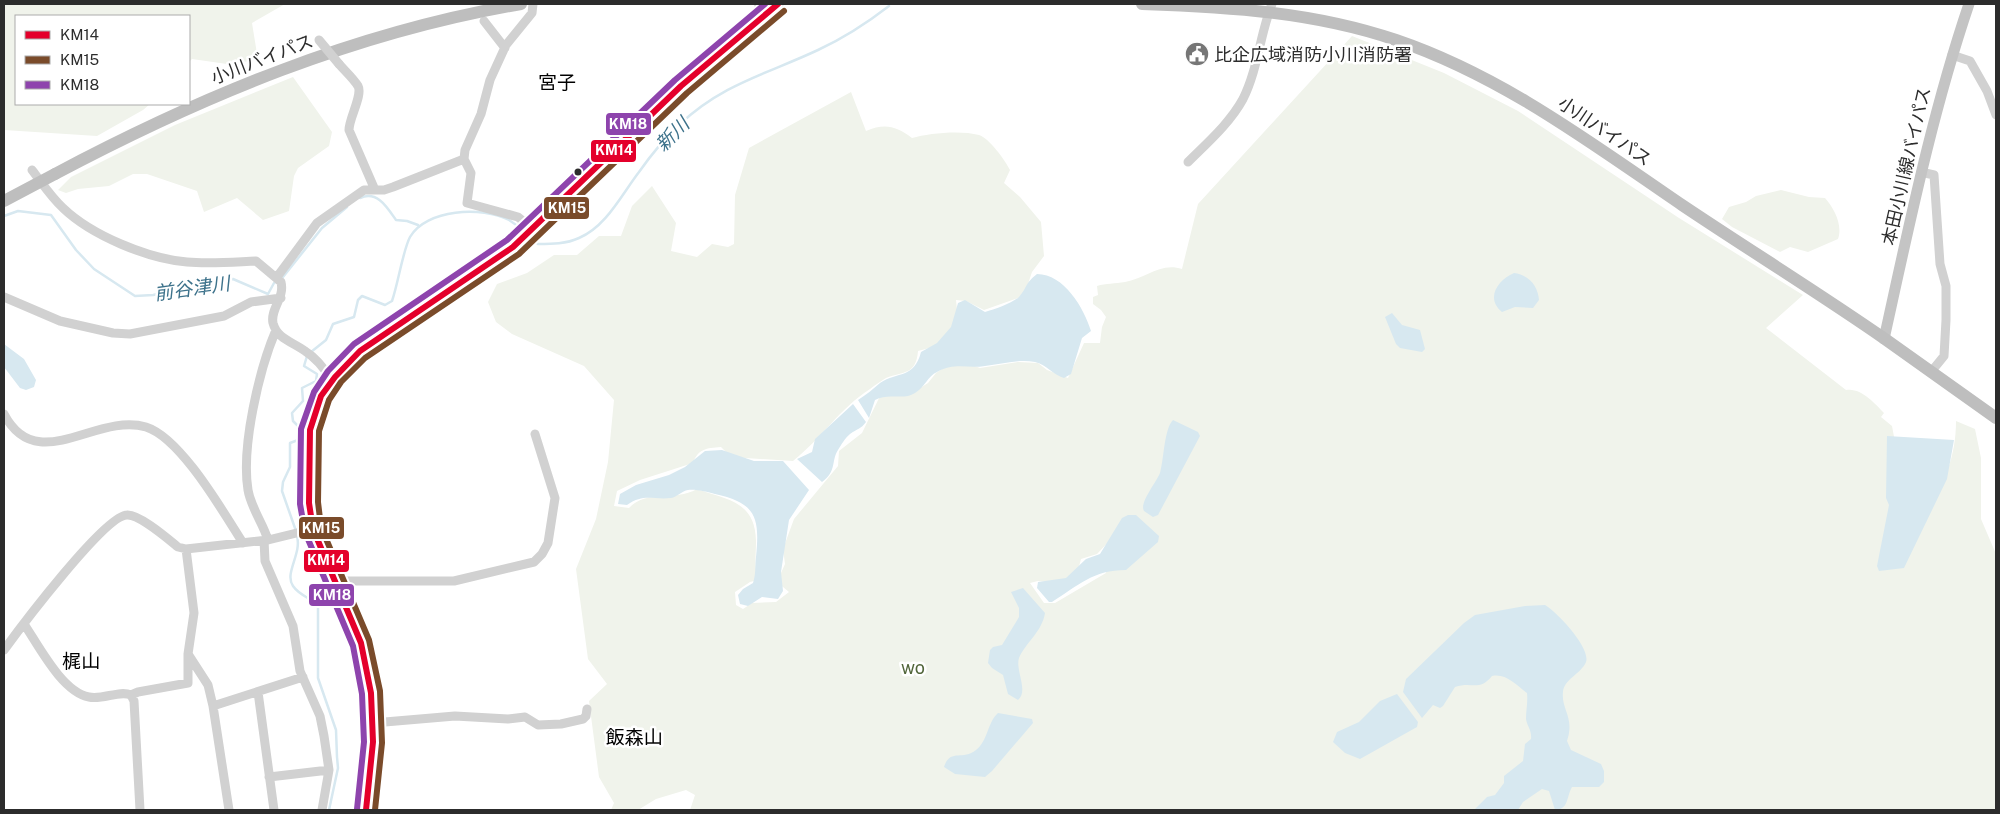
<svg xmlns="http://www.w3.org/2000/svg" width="2000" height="814" font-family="'Public Sans','Noto Sans JP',sans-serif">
	<rect width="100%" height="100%" fill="#fff"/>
	<path fill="#f0f3eb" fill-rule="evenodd" d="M 4,4 L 285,4 L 252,23 L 258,60 L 227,64 L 192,59 L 189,62 L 189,16 L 16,16 L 16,104 L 150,104 L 143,110 L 97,136 L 4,130 Z
		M 1352,36 L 1444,73 L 1518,111 L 1679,218 L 1803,295 L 1766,328 L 1846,390 C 1860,387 1875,403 1884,413 L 1881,417 L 1892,426 L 1913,537 C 1935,497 1956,469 1956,421 L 1975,429 L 1981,458 L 1981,519 L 1996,554 L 1996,810 L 690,810 L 695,795 L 686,790 L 656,799 L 638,810 L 611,810 L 614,803 L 599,777 L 589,701 L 607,684 L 588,659 L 576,569 L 596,519 L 608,462 L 614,400 L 584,366 L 512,334 L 496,322 L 488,302 L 497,284 L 527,273 L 554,255 L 577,255 L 599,236 L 621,236 L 632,206 L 652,186 L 676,223 L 671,251 L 697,257 L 712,244 L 728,247 L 734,244 L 735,195 L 749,148 L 851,92 L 866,131 C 885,123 896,126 912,138 C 929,133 961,130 979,135 C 989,138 1005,160 1010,170 L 1004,183 L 1020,197 L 1041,222 L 1044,256 L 1032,272 L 1024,296 L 984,310 L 966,301 L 956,300 L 958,319 L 937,346 L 918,351 C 916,375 904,371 886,378 C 881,381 875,385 870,389 C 840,408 821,439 793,461 L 731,457 L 721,447 C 706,448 698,449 693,463 L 640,480 L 617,491 L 614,506 L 629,508 C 647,489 674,502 697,489 C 728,500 755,501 756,541 C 756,556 754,564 758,580 L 750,582 L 735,592 L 736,605 L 743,609 L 752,603 L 776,602 L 789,592 L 777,582 L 785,564 L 783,549 L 794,519 L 838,466 L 839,451 L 862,433 L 882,392 L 909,395 L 928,383 L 936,373 L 948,365 L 964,362 L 980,368 L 1018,362 L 1038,363 L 1047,370 L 1068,378 L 1084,343 L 1100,343 L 1102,327 L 1106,317 L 1101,310 L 1093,304 L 1093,297 L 1098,295 L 1097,286 C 1106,283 1115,284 1125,282 C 1145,279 1160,262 1182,269 L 1198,204 ZM 1115,535 L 1106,573 L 1055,603 L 1044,603 L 1030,583 L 1038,581 L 1060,583 L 1077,574 L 1081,559 L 1097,554 Z
		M 293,77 L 332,132 L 329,146 L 298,168 L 294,176 L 289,211 L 263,220 L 237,198 L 204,212 L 197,191 L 147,174 L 133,174 L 109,186 L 78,189 L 66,193 L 58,190 L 71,177 L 175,125 Z
		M 1781,190 L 1809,197 L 1825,198 C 1834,208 1843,225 1838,239 L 1808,252 L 1790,247 L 1780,252 L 1732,227 L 1722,219 L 1729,207 L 1746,202 L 1756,196 Z"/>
	<path fill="#d7e8f0" d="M 1514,273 C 1529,275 1538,286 1539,300 L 1533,308 L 1515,307 L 1502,312 C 1485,298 1498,280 1514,273 Z
		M 1037,274 C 1064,274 1084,308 1091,331 L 1082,338 L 1071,374 L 1064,378 C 1053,375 1046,364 1035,362 C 1018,359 1002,364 985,366 C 967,369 956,362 937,372 C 928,376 924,388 915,393 C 903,401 889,392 875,400 L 869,418 L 858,400 C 866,395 873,389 880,383 C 898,371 914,379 921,352 L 937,343 L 951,327 L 958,303 L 965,300 L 985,312 C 995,309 1011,304 1019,297 C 1027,288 1025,283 1037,274 Z
		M 1392,313 L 1402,325 L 1420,330 L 1425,349 L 1422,352 L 1400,348 L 1396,344 L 1385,317 Z
		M 4,344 L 24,359 L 36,380 L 34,387 L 26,390 L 20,388 L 4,367 Z
		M 853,404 L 866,422 C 861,429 857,429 850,434 C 845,438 841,445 838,450 C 831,461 837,471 822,482 L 797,459 L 812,452 L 815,439 Z
		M 1173,420 L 1198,432 L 1200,436 L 1158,515 L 1153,517 L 1144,511 C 1139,503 1156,483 1160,473 C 1164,460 1164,429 1173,420 Z
		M 1887,436 L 1954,440 L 1947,479 L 1904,568 L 1879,571 L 1877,566 L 1889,505 L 1886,498 Z
		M 722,450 L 754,461 L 783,461 L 809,490 L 789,520 L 781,572 L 783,591 L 778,599 L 762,597 L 748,606 L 740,604 L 738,595 L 743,589 L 753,583 C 756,574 755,566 756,557 C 760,517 756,503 715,494 C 707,492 696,489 688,490 C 682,491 677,497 671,498 C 652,500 644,493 627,505 L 618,504 L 620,494 L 636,485 L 669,475 L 685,467 L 705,451 Z
		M 1128,515 L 1136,515 L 1159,536 L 1158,542 L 1126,570 C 1093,570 1079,585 1052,602 L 1049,602 L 1037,588 L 1038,582 L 1066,578 L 1086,559 L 1100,554 L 1122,518 Z
		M 1023,588 L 1045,613 C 1042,632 1026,642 1019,658 C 1015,670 1029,691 1018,700 L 1008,694 L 1003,675 L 992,668 L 988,663 L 990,650 L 993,647 L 1002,645 L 1019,617 L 1019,608 L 1011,592 Z
		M 1545,605 C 1557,612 1591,648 1586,662 C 1581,674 1564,679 1563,692 C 1561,710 1575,717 1567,741 L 1571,750 L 1601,764 L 1604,771 L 1604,782 L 1599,787 L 1572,787 C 1566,798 1569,809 1555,810 L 1549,791 L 1542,789 L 1523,802 L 1518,810 L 1474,810 L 1487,797 L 1495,795 L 1504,783 L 1504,776 L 1523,761 L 1525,744 L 1531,739 C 1532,730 1527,726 1526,719 C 1526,710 1528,702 1527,693 C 1516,685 1506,673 1492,676 C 1479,692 1472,681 1455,687 L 1443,706 L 1440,708 L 1433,705 L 1422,718 L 1403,692 L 1406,679 L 1464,623 L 1475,615 L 1525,606 Z
		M 1397,694 L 1418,722 L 1417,727 L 1360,759 L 1345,753 L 1333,742 L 1337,732 L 1359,722 L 1380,701 Z
		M 998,713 L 1032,719 L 1033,723 L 992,771 L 985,777 L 955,774 L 944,767 C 950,748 962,761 976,750 C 988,741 987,723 998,713 Z"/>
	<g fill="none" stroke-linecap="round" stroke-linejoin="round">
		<path stroke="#d7e8f0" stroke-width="2.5" d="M 360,198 C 377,190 387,207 396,220 L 407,221 L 418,225
			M 4,216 L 18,211 L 51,215 L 76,250 L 94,269 L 135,296 L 153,295 L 233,279 L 268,294 L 274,283 L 283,277 L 322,228 L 347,207
			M 528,236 L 538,244 C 552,244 566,244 579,238 C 606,227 622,194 639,172 C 651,155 664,139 679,125 C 722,84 767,74 818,50 C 844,38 867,23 889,6
			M 311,352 L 326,340 L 333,324 L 354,317 L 358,300 L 362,296 L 385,305 L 392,301 C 398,284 403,250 410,237 C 426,209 482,206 509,220 C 514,223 520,228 524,232
			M 296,531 L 282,491 L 283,482 L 290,467 L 290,443 L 298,440 L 300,428 L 293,421 L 292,413 L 303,401 L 302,388 L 316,381 L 317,374 L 304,366 L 307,356
			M 297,536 C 302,554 284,573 293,586 C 299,595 310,598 318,605 L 318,678 L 336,730 L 337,757 L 338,768 L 329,810"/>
		<path stroke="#d1d1d1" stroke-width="9" d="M 484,21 L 505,48
			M 1952,55 L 1970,61 L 1987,91 L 1996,115
			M 339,64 C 345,71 353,78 358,86 C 363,95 349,118 349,130 L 375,190
			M 1188,162 C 1207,143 1230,123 1243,99 C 1258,69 1260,34 1272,4
			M 32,170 C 42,183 51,197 63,208 C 91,235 148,259 187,262 C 210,264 233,262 256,261 L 281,282 C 285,298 270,309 273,323 C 277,339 293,342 305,351 C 316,358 324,368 331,379
			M 1921,172 L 1934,175 L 1940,264 L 1946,286 L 1946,320 L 1944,356 L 1931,372
			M 533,229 L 518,217 L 467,203 L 471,173 L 464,159 L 465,150 L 481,114 L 490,80 L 506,45 L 532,13 L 533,4
			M 277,277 L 317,223 L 364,190 L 384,190 L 393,187 L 464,159
			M 4,297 L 60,321 L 113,333 L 130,334 L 224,316 L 251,302 L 281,298
			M 4,414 C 37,477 96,412 146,427 C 181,438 223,512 243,543
			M 264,540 L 265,561 L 293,626 L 300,671 L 320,716 L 324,736 L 329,770 L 322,810
			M 268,540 C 263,523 251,508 248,490 C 241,447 259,370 276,330
			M 186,549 L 194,613 L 188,654 L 208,685 L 213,706
			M 336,581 L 454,581 L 534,562 L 542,554 L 548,543 L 555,498 L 535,434
			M 24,624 C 39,646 62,692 89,697 C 103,700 119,690 131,695 L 134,701 L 140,810
			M 4,650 C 20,628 105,515 127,515 C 139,514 167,538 178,547 L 186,549 L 268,540 L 313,529
			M 258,692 L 274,810
			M 131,695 L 138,692 L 188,683 L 188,654
			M 373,723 L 455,716 L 508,719 L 525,717 L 538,725 L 561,724 L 583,719 L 586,716 L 587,709
			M 269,777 L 329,770
			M 229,810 L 213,706 L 303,677"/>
		<path stroke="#c4c4c4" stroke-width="11" d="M 756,22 L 760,13 L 760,4
			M 1884,339 C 1909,226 1932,113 1969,4
			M 366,810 L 373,742 L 371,693 L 361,643 L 313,529 L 309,503 L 310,430 C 315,397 335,372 360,351 L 513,247 L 681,86 L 778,4"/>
		<path stroke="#bebebe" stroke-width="12" d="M 1142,4 C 1229,7 1314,12 1396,40 C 1502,76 1591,143 1682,205 C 1749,250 1819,293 1885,339 C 1922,365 1959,392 1996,418
			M 55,174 C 202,96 356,32 521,4"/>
		<path stroke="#d1d1d1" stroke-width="9" d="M 319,40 L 339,64"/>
		<path stroke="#bebebe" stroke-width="12" d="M 4,201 L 55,174"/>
		<g stroke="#fff" stroke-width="10">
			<path id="bus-1" d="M 366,810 L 373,742 L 371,693 L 361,643 L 313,529 L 309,503 L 310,430 L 321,396 L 335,377 L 360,351 L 513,247 L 681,86 L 778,4"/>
		</g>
		<g stroke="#fff" stroke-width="10">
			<path id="bus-2" d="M 375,810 L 382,743 L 380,691 L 369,640 L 321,527 L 318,502 L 319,431 L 329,400 L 341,382 L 365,358 L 519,254 L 687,93 L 784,11"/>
		</g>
		<g stroke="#fff" stroke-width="10">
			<path id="bus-3" d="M 357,809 L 364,742 L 362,694 L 353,646 L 305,532 L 300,504 L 301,429 L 314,392 L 328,371 L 354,344 L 507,240 L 675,80 L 765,4"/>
		</g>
		<use href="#bus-1" stroke="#e4002b" stroke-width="6"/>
		<use href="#bus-2" stroke="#7a4b2a" stroke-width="6"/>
		<use href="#bus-3" stroke="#8e44ad" stroke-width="6"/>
	</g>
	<defs>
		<g id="civic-disc" transform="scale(1.25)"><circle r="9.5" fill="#767676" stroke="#fff"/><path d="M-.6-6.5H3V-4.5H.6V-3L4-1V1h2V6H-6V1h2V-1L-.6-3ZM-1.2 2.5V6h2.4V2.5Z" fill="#fff"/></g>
	</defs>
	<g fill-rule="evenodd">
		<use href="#civic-disc" x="1197" y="54"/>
	</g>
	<circle fill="#2c2c2c" stroke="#fff" stroke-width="2" cx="578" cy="172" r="4.5"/>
	<g text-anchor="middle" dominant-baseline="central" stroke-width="5" stroke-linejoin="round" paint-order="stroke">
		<g font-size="18" fill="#2c2c2c" stroke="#fff" text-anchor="start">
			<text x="1214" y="54">比企広域消防小川消防署</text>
		</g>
		<g font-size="18" fill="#2c2c2c" stroke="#fff">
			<text transform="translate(262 59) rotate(-21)">小川バイパス</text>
			<text transform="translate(1605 131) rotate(34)">小川バイパス</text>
			<text transform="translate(1906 166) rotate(-77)">本田小川線バイパス</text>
		</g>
		<g font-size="18" fill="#52663b" stroke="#fff">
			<text x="913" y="667">wo</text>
		</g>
		<g font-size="19" fill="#000" stroke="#fff">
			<text x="557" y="82">宮子</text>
			<text x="81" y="661">梶山</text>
			<text x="634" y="737">飯森山</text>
		</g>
		<g font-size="19" font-style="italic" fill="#3d728b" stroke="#fff">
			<text transform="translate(672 134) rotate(-45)">新川</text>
			<text transform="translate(192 288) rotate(-8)">前谷津川</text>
		</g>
	</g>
	<g stroke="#fff" stroke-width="2">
		<rect x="605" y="112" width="47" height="24" rx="5" fill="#8e44ad"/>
		<rect x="590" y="139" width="47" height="24" rx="5" fill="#e4002b"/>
		<rect x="543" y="196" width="47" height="24" rx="5" fill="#7a4b2a"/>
		<rect x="298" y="516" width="47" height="24" rx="5" fill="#7a4b2a"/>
		<rect x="303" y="549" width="47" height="24" rx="5" fill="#e4002b"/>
		<rect x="308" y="583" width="47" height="24" rx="5" fill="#8e44ad"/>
	</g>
	<g font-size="14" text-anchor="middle" font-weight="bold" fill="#fff">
		<text x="628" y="129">KM18</text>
		<text x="614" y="155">KM14</text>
		<text x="567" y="213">KM15</text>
		<text x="321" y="533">KM15</text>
		<text x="326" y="565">KM14</text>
		<text x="332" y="600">KM18</text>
	</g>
	<rect width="2000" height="814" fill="none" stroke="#2c2c2c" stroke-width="10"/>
	<rect x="15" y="15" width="175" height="90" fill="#ffffff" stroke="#ababab"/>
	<rect x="25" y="31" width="25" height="8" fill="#e4002b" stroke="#ababab"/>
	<text x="60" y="40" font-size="15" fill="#2c2c2c">KM14</text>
	<rect x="25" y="56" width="25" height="8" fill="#7a4b2a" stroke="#ababab"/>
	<text x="60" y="65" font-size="15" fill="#2c2c2c">KM15</text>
	<rect x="25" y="81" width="25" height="8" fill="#8e44ad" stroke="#ababab"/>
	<text x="60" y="90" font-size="15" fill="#2c2c2c">KM18</text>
</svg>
